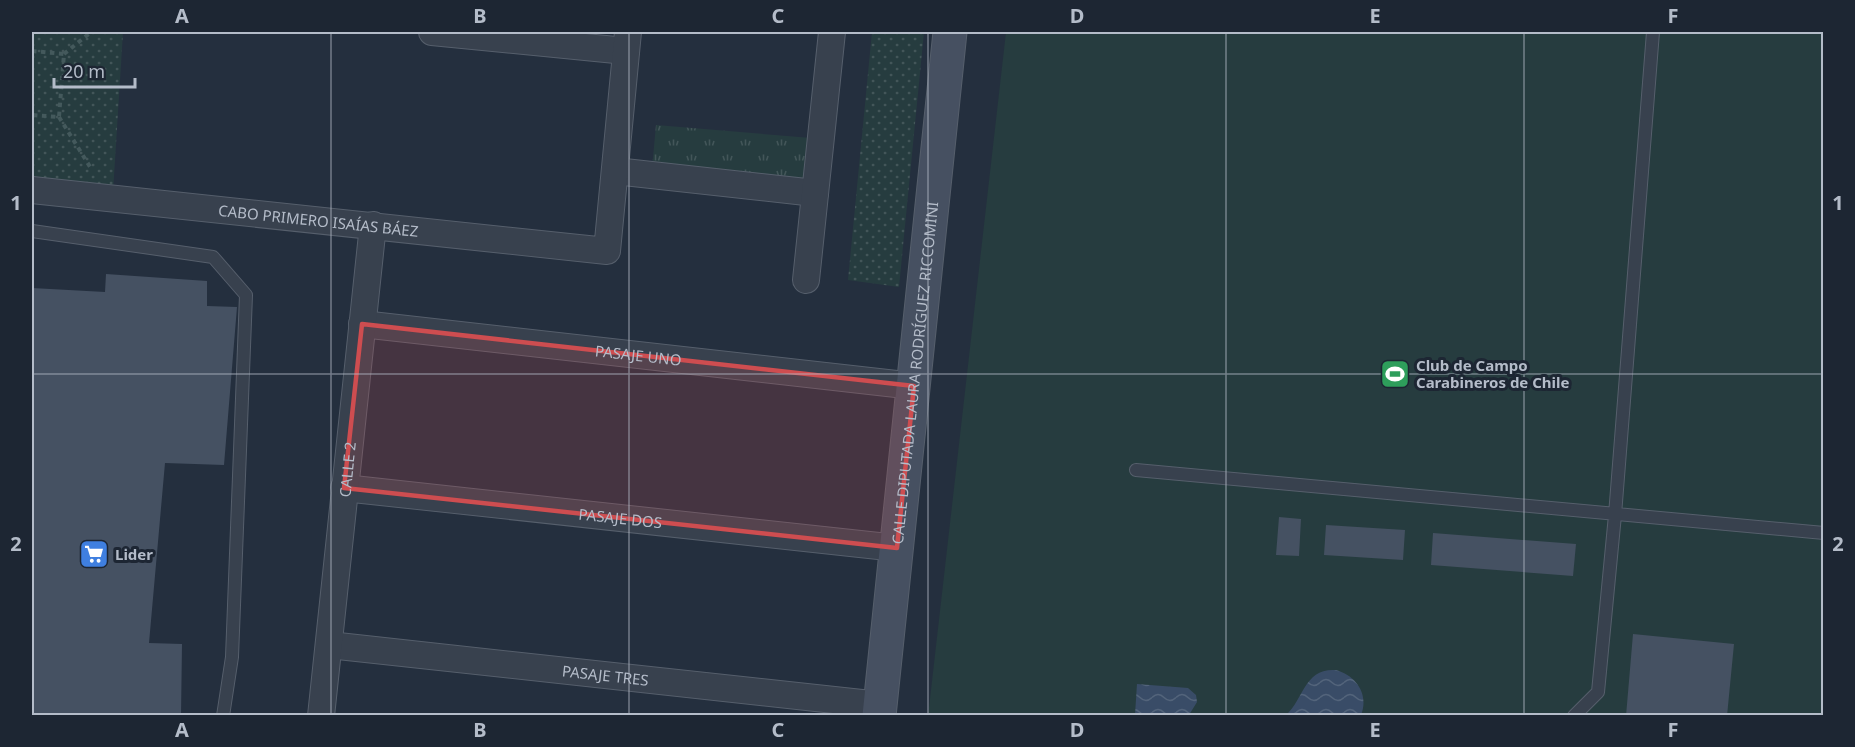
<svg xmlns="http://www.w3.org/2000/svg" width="1855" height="747" font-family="'Noto Sans',sans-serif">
	<defs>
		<pattern id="grass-tufts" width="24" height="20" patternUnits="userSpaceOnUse" patternTransform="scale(1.5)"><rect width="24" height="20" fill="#263c3f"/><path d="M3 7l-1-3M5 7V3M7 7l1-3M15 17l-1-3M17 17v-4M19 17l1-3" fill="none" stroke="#435659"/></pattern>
		<pattern id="park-dots" width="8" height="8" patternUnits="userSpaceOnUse" patternTransform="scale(1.5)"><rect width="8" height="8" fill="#263c3f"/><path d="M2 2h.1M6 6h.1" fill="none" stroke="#435659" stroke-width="1.8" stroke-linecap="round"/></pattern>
		<pattern id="water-waves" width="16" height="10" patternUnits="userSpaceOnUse" patternTransform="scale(1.5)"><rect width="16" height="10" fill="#394c67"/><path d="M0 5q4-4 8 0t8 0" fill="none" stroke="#53647b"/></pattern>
	</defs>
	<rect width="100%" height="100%" fill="#242f3e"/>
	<path fill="url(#grass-tufts)" d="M 656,125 L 811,138 L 807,182 L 652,169 Z"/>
	<path fill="url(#park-dots)" d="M 32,32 L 123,32 L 113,192 L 32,183 Z
		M 872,32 L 924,32 L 899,287 L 848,280 Z"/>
	<path fill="#263c3f" d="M 1006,32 L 1823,32 L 1823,715 L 928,716 Z"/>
	<path fill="url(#water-waves)" d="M 1336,670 C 1357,676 1369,695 1361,715 L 1286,715 C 1304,699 1304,668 1336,670 Z
		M 1137,684 L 1188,688 L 1196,695 L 1197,702 L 1189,715 L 1135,715 Z"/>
	<path fill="#455162" d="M 106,274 L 207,281 L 207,306 L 237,307 L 224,465 L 165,463 L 149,643 L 182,644 L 181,716 L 32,716 L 32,288 L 105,292 Z
		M 1279,517 L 1301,519 L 1299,556 L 1276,555 Z
		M 1326,525 L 1405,530 L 1403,560 L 1324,555 Z
		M 1433,533 L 1576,544 L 1573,576 L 1431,565 Z
		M 1633,634 L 1734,644 L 1727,716 L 1626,716 Z"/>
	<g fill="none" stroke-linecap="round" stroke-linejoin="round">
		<g stroke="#565f6c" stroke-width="14">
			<path id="lane" d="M 32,231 L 213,257 L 246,295 L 232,657 L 223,716
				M 1136,470 L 1824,533
				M 1574,716 L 1598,692 L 1615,515 L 1653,32"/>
		</g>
		<g stroke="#565f6c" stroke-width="28">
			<g id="street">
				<path d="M 432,32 L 626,51"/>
				<path d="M 615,171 L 815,193"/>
				<path id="s1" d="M 32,190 L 607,251 L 628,32"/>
				<path d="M 806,280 L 832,32"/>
				<path id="s2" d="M 362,324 L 914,386"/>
				<path id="s3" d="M 344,488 L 897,548"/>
				<path id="s4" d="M 329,645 L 880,705"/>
				<path id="s5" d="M 321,716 L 373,225"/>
			</g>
		</g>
		<g stroke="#565f6c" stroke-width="35">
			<g id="secondary">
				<path id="s6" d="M 879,716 L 950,32"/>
			</g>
		</g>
		<path stroke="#44595c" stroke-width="4" stroke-dasharray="4.5 4.5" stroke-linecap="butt" d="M 32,51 L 64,54 L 59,117 L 32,115
			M 64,54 L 91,32
			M 59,117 L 92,170"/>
		<use href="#lane" stroke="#38414e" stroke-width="12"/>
		<use href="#street" stroke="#38414e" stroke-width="26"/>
		<use href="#secondary" stroke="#465061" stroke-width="33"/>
	</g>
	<path fill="#ce4d50" fill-opacity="0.2" stroke="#ce4d50" stroke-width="4.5" stroke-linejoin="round" d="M 362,324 L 914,386 L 897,548 L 344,488 Z"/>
	<path fill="none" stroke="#b4bcc9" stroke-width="1.5" stroke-opacity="0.55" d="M 331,32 L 331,716M 629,32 L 629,716M 928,32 L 928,716M 1226,32 L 1226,716M 1524,32 L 1524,716M 32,374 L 1824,374"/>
	<defs>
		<g id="stadium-square" transform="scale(1.5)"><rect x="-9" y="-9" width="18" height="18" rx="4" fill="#2e9e5b" stroke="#1d2633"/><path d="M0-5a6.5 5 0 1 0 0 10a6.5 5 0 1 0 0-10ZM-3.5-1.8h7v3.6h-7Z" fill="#fff"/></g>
		<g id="supermarket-square" transform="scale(1.5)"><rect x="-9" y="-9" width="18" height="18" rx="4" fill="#3f7fe0" stroke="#1d2633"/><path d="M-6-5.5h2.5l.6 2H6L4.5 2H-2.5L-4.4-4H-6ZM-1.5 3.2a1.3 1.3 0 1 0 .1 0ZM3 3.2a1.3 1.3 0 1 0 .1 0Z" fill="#fff"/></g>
	</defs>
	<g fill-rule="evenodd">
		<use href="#stadium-square" x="1395" y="374"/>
		<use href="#supermarket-square" x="94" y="554"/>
	</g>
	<g text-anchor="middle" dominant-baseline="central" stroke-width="6" stroke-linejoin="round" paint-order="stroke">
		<g font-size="15" fill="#b4bcc9" stroke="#1d2633">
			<text stroke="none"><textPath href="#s1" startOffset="288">CABO PRIMERO ISAÍAS BÁEZ</textPath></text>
			<text stroke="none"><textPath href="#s2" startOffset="278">PASAJE UNO</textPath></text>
			<text stroke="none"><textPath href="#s6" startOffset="345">CALLE DIPUTADA LAURA RODRÍGUEZ RICCOMINI</textPath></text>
			<text stroke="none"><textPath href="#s5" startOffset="248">CALLE 2</textPath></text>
			<text stroke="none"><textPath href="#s3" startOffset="278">PASAJE DOS</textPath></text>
			<text stroke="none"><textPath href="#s4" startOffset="278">PASAJE TRES</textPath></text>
		</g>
		<g font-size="15" font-weight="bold" fill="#b4bcc9" stroke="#1d2633" text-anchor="start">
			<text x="1416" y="365">Club de Campo<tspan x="1416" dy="17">Carabineros de Chile</tspan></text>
			<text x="115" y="554">Lider</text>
		</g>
	</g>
	<rect width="1855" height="747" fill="none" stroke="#1d2633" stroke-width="66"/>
	<path d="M54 78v9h81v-9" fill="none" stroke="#b4bcc9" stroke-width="3"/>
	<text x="63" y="78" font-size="18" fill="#b4bcc9" stroke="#1d2633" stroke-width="4.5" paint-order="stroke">20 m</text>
	<rect x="33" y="33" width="1789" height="681" fill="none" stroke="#b4bcc9" stroke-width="2"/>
	<g font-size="20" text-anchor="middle" font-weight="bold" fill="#b4bcc9">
		<text x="182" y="23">A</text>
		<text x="480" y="23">B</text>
		<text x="778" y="23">C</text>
		<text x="1077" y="23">D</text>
		<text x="1375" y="23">E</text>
		<text x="1673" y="23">F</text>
		<text x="16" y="210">1</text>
		<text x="1838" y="210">1</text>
		<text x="16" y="551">2</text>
		<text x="1838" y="551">2</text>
		<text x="182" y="737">A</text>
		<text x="480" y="737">B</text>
		<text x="778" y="737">C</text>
		<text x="1077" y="737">D</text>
		<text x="1375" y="737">E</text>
		<text x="1673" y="737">F</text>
	</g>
</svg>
